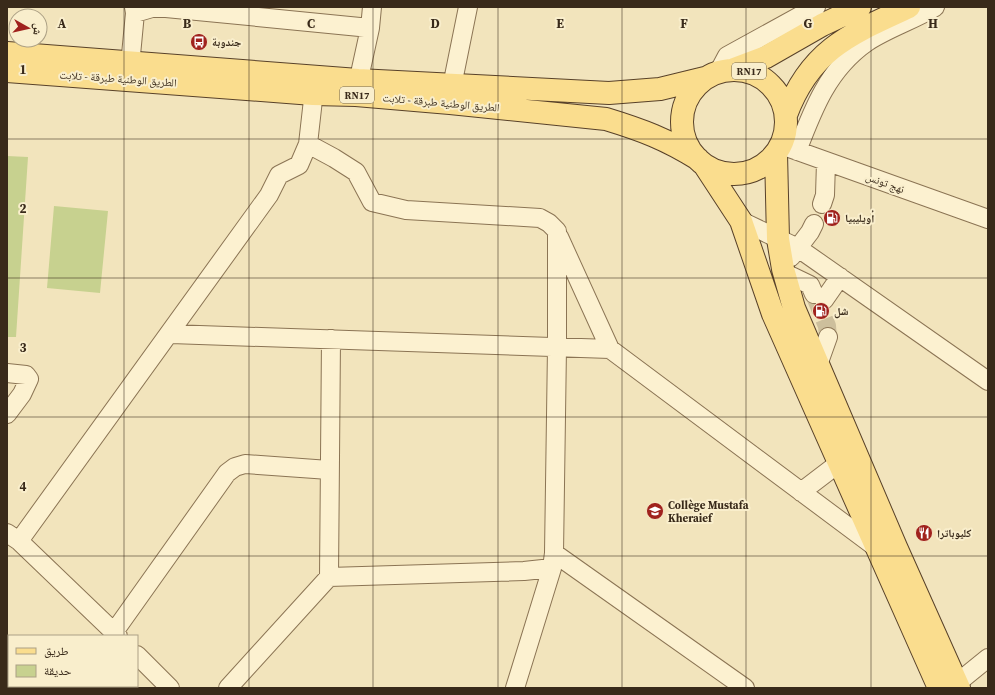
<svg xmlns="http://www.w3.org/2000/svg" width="995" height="695" font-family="'Source Serif 4','Noto Naskh Arabic',serif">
	<rect width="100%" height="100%" fill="#f2e4bc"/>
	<path fill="#c7d18f" d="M 7,156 L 28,157 L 16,337 L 7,337 Z
		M 54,206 L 108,211 L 100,293 L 47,288 Z"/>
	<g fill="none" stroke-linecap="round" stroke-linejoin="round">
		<path stroke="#cdbf9c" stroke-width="18" stroke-dasharray="18 9" stroke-linecap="butt" d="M 814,294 L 827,326 L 828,337"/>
		<g stroke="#8b7454" stroke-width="20">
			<path id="minor" d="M 135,13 L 152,8 L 166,8 L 370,28
				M 719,71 L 727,56 L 816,7
				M 129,76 L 135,13 L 134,7
				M 452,86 L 468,7
				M 356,92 L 370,28 L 372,7
				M 308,144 L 334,158 L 356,172 L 372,202 L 406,210 L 540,218 L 549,223 L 557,231 L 557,347 L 554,553 L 552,568 L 515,688
				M 781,145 L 988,219
				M 797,151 C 813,109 828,69 867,42 C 888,28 914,20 935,7
				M 822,204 L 825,195 L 826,162
				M 741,221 L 798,248 L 988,381
				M 559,237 L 610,349 L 874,546 L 879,546
				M 791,257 L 810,232 L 814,224
				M 783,272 L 810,285 L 814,294
				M 824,300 L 840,277
				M 171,334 L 610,349
				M 810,368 L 818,365 L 828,337
				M 7,373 L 26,375 L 29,379 L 22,394 L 7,414
				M 801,492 L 839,463
				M 7,533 L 19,541 L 118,636
				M 19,541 L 269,195 L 279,175 L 299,165 L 308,144 L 315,82
				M 554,553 L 745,688
				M 329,577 L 524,571 L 552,568
				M 114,632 L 227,473 L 235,467 L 245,464 L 329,470
				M 137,655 L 170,688
				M 228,688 L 329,577 L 331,339
				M 951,688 L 988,658"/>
		</g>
		<g stroke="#584129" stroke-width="24">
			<path id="major" d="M 7,53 L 358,80 L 609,93 L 660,89 L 705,78
				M 734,69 L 766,57 L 822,25 L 860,7
				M682 122a52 52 0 1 1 104 0a52 52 0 1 1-104 0Z
				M 7,71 L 313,94 L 356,95 L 450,103 L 606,119 C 642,130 666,139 698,159
				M 786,115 C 810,50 850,34 909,7
				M 776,153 L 778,239 L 783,269 L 794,308 L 896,547 L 959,688
				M 705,166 L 741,221 L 773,314 L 939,688"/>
		</g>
		<use href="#minor" stroke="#fcf1d0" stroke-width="18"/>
		<use href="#major" stroke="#fadd8e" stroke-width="22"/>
	</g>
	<path fill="none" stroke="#392a1a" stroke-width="1" stroke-opacity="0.55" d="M 124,7 L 124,636M 249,7 L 249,688M 373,7 L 373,688M 498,7 L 498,688M 622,7 L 622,688M 746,7 L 746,688M 871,7 L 871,688M 7,139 L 988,139M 7,278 L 988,278M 7,417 L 988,417M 7,556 L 988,556M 124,686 L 124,688"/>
	<defs>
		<g id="bus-disc" transform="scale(0.9)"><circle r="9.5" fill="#a0221d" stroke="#f9eecc"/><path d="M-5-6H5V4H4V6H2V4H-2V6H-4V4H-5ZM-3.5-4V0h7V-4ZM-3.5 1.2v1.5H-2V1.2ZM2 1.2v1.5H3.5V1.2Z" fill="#fff"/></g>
		<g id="fuel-disc" transform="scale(0.9)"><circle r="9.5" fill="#a0221d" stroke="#f9eecc"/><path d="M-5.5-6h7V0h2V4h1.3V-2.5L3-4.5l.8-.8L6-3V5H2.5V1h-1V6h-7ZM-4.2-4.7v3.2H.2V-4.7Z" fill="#fff"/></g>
		<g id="school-disc" transform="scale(0.9)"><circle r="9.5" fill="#a0221d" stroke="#f9eecc"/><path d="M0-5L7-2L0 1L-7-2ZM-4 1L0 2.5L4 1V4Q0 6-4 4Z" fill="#fff"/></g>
		<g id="restaurant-disc" transform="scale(0.9)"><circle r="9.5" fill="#a0221d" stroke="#f9eecc"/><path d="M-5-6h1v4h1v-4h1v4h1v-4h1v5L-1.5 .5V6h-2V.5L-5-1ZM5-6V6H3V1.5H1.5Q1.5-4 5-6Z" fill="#fff"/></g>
	</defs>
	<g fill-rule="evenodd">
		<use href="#bus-disc" x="199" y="42"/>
		<use href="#fuel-disc" x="832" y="218"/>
		<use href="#fuel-disc" x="821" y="311"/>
		<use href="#school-disc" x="655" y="511"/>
		<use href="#restaurant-disc" x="924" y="533"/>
	</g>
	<g text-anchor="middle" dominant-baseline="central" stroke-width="4" stroke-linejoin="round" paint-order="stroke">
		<g fill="#f9eecc" stroke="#73654f" stroke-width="1">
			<rect x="732" y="63" width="34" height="16" rx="3"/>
			<rect x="340" y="87" width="34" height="16" rx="3"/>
		</g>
		<g font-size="10" font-weight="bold" fill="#392a1a">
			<text x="749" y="71">RN17</text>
			<text x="357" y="95">RN17</text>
		</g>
		<g font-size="11" font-weight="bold" fill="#392a1a" stroke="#f9eecc" text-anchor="start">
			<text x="212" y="42">جندوبة</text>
			<text x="845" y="218">أويليبيا</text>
			<text x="834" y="311">شل</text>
			<text x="668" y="505">Collège Mustafa<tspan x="668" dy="13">Kheraief</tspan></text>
			<text x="937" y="533">كليوباترا</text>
		</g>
		<g font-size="11" fill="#392a1a" stroke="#f9eecc">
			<text transform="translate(118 79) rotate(4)">الطريق الوطنية طبرقة - تلابت</text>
			<text transform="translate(441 103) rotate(5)">الطريق الوطنية طبرقة - تلابت</text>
			<text transform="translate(885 183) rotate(20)">نهج تونس</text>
		</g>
	</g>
	<g font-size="13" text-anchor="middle" font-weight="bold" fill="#392a1a" stroke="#f9eecc" stroke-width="4" stroke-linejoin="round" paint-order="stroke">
		<text x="62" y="28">A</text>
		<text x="187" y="28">B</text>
		<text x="311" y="28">C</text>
		<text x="435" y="28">D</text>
		<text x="560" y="28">E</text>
		<text x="684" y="28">F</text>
		<text x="808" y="28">G</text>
		<text x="933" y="28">H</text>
		<text x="23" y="74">1</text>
		<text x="23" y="213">2</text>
		<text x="23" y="352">3</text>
		<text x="23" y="491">4</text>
	</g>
	<rect width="995" height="695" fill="none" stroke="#392a1a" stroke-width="16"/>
	<rect x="8" y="635" width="130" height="52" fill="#f9eecc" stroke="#aca085"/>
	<rect x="16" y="648" width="20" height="6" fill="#fadd8e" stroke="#aca085"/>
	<text x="44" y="655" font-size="12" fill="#392a1a">طريق</text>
	<rect x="16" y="665" width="20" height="12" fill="#c7d18f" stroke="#aca085"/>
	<text x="44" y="675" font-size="12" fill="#392a1a">حديقة</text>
	<g transform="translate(28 28) rotate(98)"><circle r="19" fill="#f9eecc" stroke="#aca085"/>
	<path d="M0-3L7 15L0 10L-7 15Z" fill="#a0221d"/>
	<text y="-6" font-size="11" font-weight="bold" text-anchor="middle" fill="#392a1a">ش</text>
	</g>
</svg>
